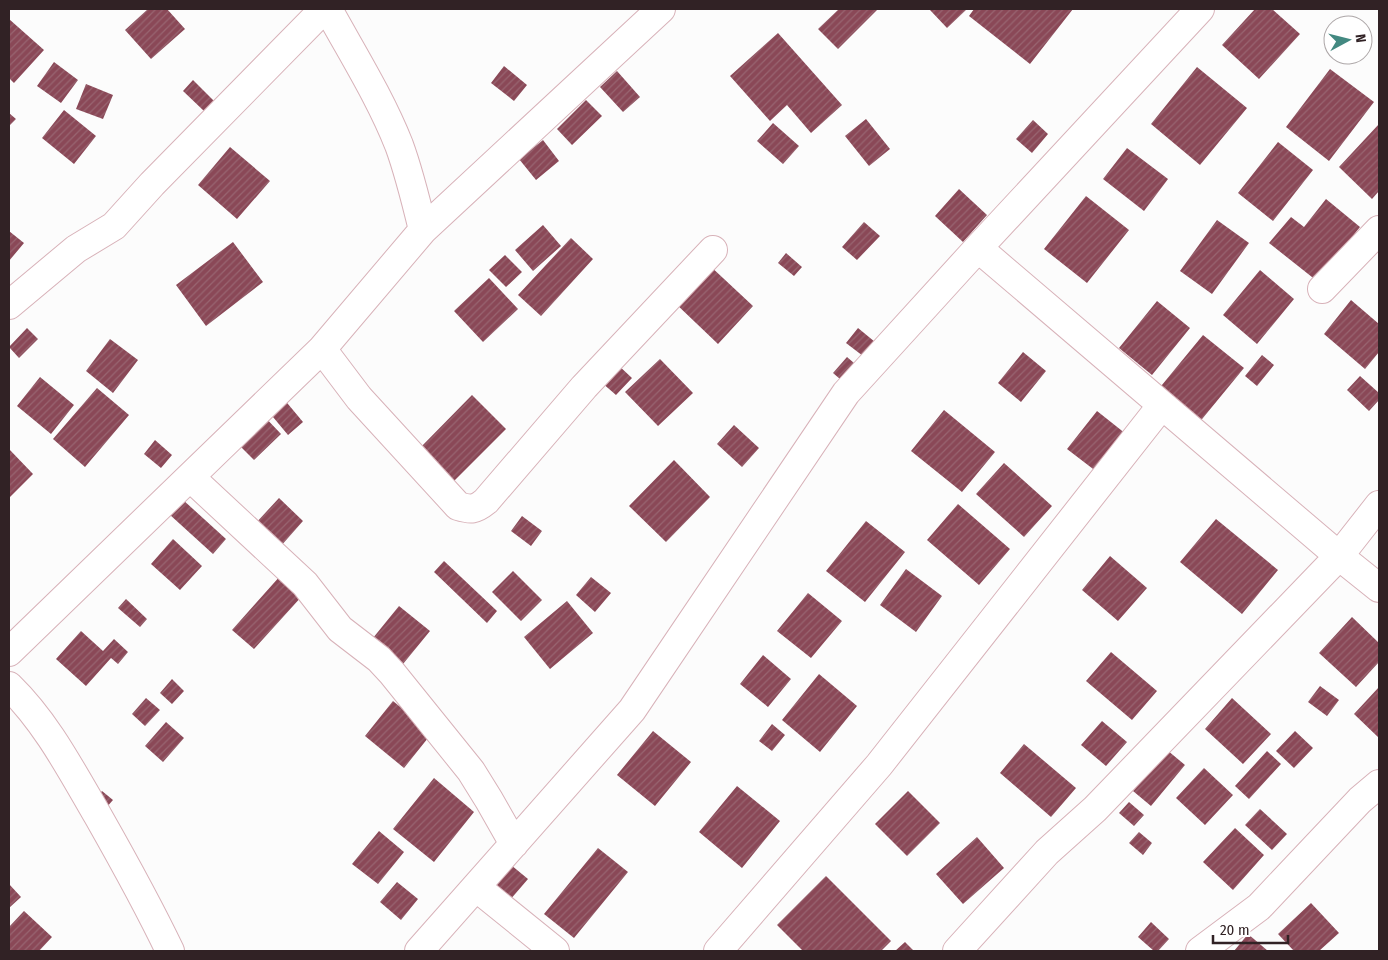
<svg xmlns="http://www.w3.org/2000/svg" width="1388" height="960" font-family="'Fira Sans Condensed',sans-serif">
	<defs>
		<pattern id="building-hatch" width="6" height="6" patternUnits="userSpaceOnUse" patternTransform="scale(1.25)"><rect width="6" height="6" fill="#8a4857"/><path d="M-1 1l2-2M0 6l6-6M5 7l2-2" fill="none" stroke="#986571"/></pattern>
	</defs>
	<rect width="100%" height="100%" fill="#fcfcfc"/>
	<path fill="url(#building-hatch)" d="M 148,9 L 167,9 L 185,29 L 151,59 L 125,30 Z
		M 839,9 L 878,9 L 838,49 L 818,29 Z
		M 931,9 L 967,9 L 947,28 L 930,10 Z
		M 974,9 L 1073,9 L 1030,64 L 969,16 Z
		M 1255,9 L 1272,9 L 1300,34 L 1259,79 L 1222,45 Z
		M 9,19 L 44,50 L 14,83 L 9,78 Z
		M 778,33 L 842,105 L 811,133 L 787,105 L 770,121 L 730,76 Z
		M 54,62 L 78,80 L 61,103 L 37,86 Z
		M 504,66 L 527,85 L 514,101 L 491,83 Z
		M 1197,67 L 1247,108 L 1200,165 L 1151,124 Z
		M 1330,69 L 1374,102 L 1329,161 L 1286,127 Z
		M 617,71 L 640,97 L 623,112 L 600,87 Z
		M 193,80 L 214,101 L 204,111 L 183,91 Z
		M 86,84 L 113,95 L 103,119 L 76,109 Z
		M 586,100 L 602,116 L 572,145 L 557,129 Z
		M 64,110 L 96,136 L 74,164 L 42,138 Z
		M 9,113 L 16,119 L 9,126 Z
		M 866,119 L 890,149 L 869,166 L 845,136 Z
		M 1033,120 L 1048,134 L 1032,153 L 1016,139 Z
		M 773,123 L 799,146 L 783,164 L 757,141 Z
		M 1379,124 L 1379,191 L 1372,199 L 1339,167 Z
		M 543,140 L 559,161 L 536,180 L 519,159 Z
		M 1278,142 L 1313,170 L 1273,221 L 1238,193 Z
		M 230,147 L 270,181 L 237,219 L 198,185 Z
		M 1127,148 L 1168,179 L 1144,211 L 1103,179 Z
		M 959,189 L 987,215 L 963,242 L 935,216 Z
		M 1086,196 L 1129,230 L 1087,283 L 1044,249 Z
		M 1326,199 L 1360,227 L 1317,281 L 1269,243 L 1291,217 L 1304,227 Z
		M 1217,220 L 1249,243 L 1212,294 L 1180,271 Z
		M 864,222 L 880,236 L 857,260 L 842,247 Z
		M 543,225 L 561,246 L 533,271 L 515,250 Z
		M 9,231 L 24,243 L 9,261 Z
		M 571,238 L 593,259 L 541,316 L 518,295 Z
		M 233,242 L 263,282 L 206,326 L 176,285 Z
		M 786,253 L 802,267 L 794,276 L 778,263 Z
		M 505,255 L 522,272 L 506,287 L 489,270 Z
		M 708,264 L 753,306 L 718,344 L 674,302 Z
		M 1260,270 L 1294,299 L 1257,344 L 1223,315 Z
		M 489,278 L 518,309 L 483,342 L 454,311 Z
		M 1351,300 L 1379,324 L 1379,352 L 1365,369 L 1324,334 Z
		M 1157,301 L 1190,328 L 1152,375 L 1119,348 Z
		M 27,328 L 38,339 L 19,358 L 9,347 Z
		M 858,328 L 875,342 L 863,356 L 846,343 Z
		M 1203,335 L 1244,368 L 1198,424 L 1157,391 Z
		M 110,339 L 138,360 L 113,393 L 86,371 Z
		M 1023,352 L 1046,371 L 1021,402 L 998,383 Z
		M 1262,355 L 1274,365 L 1257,386 L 1245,376 Z
		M 847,357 L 861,369 L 847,385 L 833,373 Z
		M 660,359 L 693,393 L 658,426 L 625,392 Z
		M 617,364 L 632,378 L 616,395 L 601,382 Z
		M 1360,376 L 1379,393 L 1379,400 L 1369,411 L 1347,390 Z
		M 40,377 L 74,405 L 51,434 L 17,406 Z
		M 97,388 L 129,415 L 85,467 L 53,439 Z
		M 472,395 L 506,429 L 453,482 L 419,449 Z
		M 283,398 L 303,422 L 288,435 L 268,411 Z
		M 944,410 L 995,452 L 962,492 L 911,451 Z
		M 1097,411 L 1126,434 L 1097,472 L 1067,449 Z
		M 261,413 L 281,434 L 254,460 L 233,439 Z
		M 734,425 L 759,448 L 742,467 L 717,444 Z
		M 155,440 L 172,455 L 161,468 L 144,454 Z
		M 9,449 L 33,474 L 9,498 Z
		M 674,460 L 710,497 L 666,542 L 629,506 Z
		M 1004,463 L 1052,506 L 1024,537 L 976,494 Z
		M 279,498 L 303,521 L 280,547 L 255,524 Z
		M 182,499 L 226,539 L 213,554 L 169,514 Z
		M 958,504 L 1010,549 L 979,585 L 927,540 Z
		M 522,516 L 542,531 L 531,546 L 511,531 Z
		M 1216,519 L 1278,570 L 1242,614 L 1180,562 Z
		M 866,521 L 905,552 L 865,602 L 826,571 Z
		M 173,539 L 202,566 L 180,590 L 151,564 Z
		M 1110,556 L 1147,588 L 1118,621 L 1082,590 Z
		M 444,561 L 497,611 L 487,623 L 434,572 Z
		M 906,569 L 942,596 L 916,632 L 880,605 Z
		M 513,571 L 542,600 L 521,621 L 492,592 Z
		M 281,575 L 303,595 L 254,649 L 232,630 Z
		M 591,577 L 611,593 L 595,612 L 576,595 Z
		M 808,593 L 842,621 L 811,658 L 777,631 Z
		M 126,599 L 147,619 L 140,627 L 118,608 Z
		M 567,601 L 593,633 L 550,669 L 524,637 Z
		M 399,606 L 430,631 L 403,664 L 373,638 Z
		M 1352,617 L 1379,643 L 1379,662 L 1356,687 L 1319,653 Z
		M 81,631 L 103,651 L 114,639 L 128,652 L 118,664 L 111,658 L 86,686 L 56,659 Z
		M 1111,652 L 1157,691 L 1132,720 L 1086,681 Z
		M 763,655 L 791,679 L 768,707 L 740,684 Z
		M 819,674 L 857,706 L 820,752 L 782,720 Z
		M 172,679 L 184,691 L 172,704 L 160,693 Z
		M 1320,686 L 1339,700 L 1327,716 L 1308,702 Z
		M 1379,687 L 1379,738 L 1354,714 Z
		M 146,698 L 160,710 L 145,726 L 132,714 Z
		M 1232,698 L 1271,734 L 1243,764 L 1205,729 Z
		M 393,701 L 432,733 L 404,768 L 365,736 Z
		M 1102,721 L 1127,742 L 1106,766 L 1081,745 Z
		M 166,722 L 184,738 L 163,762 L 145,746 Z
		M 772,724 L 785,735 L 772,751 L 759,741 Z
		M 653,731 L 691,762 L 655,806 L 617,775 Z
		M 1295,731 L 1313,748 L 1294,768 L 1276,751 Z
		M 1024,744 L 1076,788 L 1051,817 L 1000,773 Z
		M 1167,750 L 1185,765 L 1151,806 L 1133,791 Z
		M 1267,751 L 1281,764 L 1249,799 L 1235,786 Z
		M 1204,768 L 1233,795 L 1205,825 L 1176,798 Z
		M 434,778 L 474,812 L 434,862 L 393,829 Z
		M 737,786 L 780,821 L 742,868 L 699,832 Z
		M 102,791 L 113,800 L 106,808 L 95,798 Z
		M 908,791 L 940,823 L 907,856 L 875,824 Z
		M 1129,802 L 1144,815 L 1134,826 L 1119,813 Z
		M 1260,809 L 1287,834 L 1272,850 L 1245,825 Z
		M 1235,828 L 1264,855 L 1233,890 L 1203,862 Z
		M 379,831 L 404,852 L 378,884 L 352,864 Z
		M 1139,832 L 1152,843 L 1143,855 L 1129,843 Z
		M 977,837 L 1004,868 L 963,904 L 936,874 Z
		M 598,848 L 628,872 L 574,938 L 544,914 Z
		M 511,865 L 528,879 L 504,907 L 487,893 Z
		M 826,876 L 891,941 L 881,951 L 803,951 L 777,925 Z
		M 397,882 L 418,899 L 401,920 L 380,902 Z
		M 9,884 L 21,897 L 9,908 Z
		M 1311,903 L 1339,933 L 1319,951 L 1294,951 L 1278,934 Z
		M 24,911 L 52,937 L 39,951 L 9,951 L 9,927 Z
		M 1151,922 L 1169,939 L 1158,951 L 1154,951 L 1138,937 Z
		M 1248,934 L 1268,951 L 1234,951 Z
		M 905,942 L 914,951 L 895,951 Z"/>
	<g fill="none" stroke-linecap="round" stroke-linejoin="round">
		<g stroke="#d8b2b9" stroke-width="30">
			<path id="minor" d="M 328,9 C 352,53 380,97 399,145 C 409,172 416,201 423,230
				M 978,248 L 1339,556 L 1379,588
				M 1322,289 L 1379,230
				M 9,305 L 76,249 L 114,226 L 152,184 L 324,9
				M 322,349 L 359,398 L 458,506 C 471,510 475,510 486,501 L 584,387 L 713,250
				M 190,477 L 305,584 L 340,629 L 379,659 L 392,673 L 471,771 L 489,800 L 514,844
				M 9,652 L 322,349 L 423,230 L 661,9
				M 9,686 C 47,723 71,770 98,816 C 123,860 148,905 170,951
				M 476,887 L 555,951
				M 419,951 L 632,710 L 846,393 L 978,248 L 1200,9
				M 718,951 L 879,765 L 1162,405
				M 957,951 L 1047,852 L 1095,809 L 1339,556 L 1379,505
				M 1200,951 L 1259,907 L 1360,800 L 1379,784"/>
		</g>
		<use href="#minor" stroke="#fff" stroke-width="28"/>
	</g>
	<rect width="1388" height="960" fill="none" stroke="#312225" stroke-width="20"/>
	<g transform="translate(1348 40) rotate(83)"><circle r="24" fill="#ffffff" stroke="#ada7a8"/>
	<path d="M0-4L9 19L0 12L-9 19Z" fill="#438981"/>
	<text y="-8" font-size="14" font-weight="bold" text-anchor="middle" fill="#312225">N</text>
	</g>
	<path d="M1213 935v8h75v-8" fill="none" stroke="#312225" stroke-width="2.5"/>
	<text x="1220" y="935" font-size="15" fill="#312225" stroke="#ffffff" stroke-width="4" paint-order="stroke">20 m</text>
</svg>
